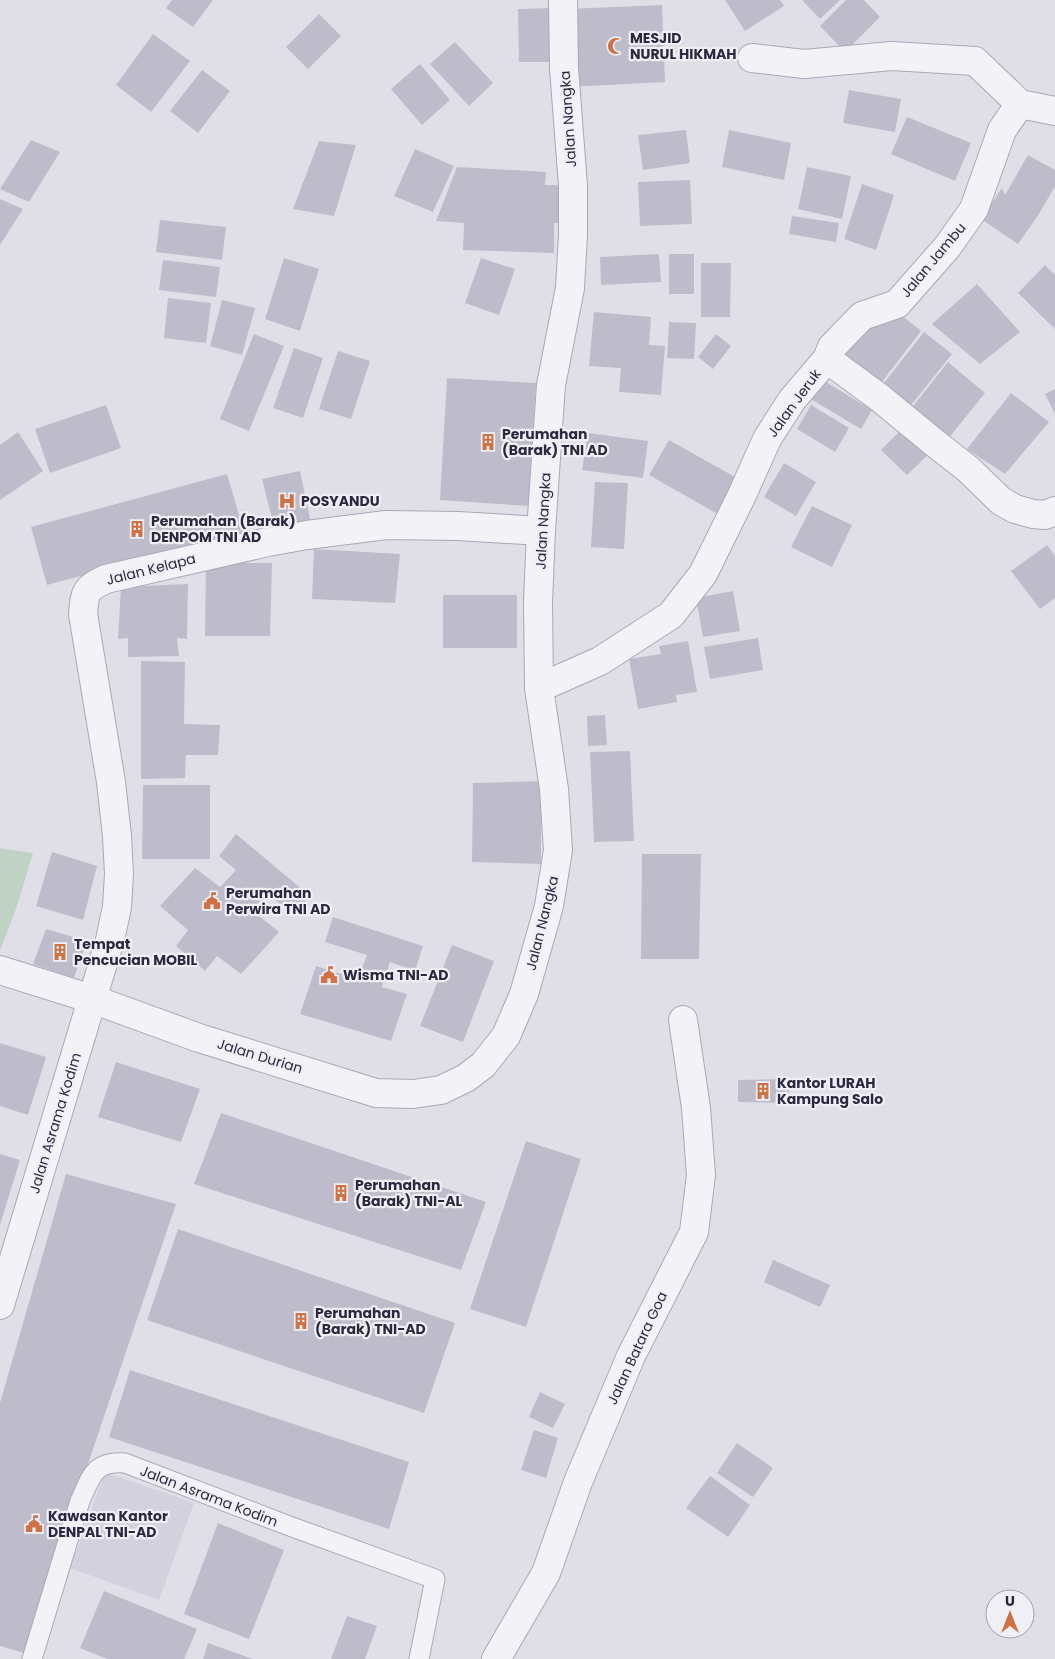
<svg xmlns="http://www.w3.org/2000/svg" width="1055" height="1659" font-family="Poppins,sans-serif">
	<rect width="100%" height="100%" fill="#e0dfe8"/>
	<path fill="#d2d1dd" d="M 105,1472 L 194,1503 L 159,1600 L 70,1568 Z"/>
	<path fill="#c0d2c4" d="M 0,848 L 33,853 L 17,906 L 0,951 Z"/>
	<path fill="#bebccb" d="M 172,0 L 213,0 L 193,27 L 166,8 Z
		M 725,0 L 780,0 L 784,6 L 745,31 Z
		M 802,0 L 840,0 L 820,19 Z
		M 846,0 L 864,0 L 880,17 L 845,52 L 820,26 Z
		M 662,5 L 665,82 L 570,87 L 567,9 Z
		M 555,8 L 556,62 L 519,62 L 518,9 Z
		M 319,14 L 341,36 L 308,69 L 286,47 Z
		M 153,34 L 190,61 L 151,112 L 116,85 Z
		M 455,42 L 493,83 L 469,106 L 430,64 Z
		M 420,64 L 450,100 L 422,125 L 391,89 Z
		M 202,70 L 230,91 L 198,133 L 170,111 Z
		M 849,90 L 901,99 L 895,132 L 843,123 Z
		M 907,117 L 971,143 L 955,181 L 891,154 Z
		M 686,130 L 690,163 L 643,170 L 638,135 Z
		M 729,130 L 791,143 L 784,180 L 722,167 Z
		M 31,140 L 60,152 L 29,202 L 0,189 Z
		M 319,141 L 356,145 L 334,216 L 293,209 Z
		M 415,149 L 454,166 L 433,212 L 394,196 Z
		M 1028,155 L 1055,170 L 1055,186 L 1039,214 L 1018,244 L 981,219 L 1002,188 L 1005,195 Z
		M 457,167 L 546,172 L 545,185 L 561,185 L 560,223 L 554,223 L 554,253 L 463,250 L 464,223 L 436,221 Z
		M 807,167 L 851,176 L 842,219 L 798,209 Z
		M 690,180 L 692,224 L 640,226 L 638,182 Z
		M 862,184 L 894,195 L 876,250 L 844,239 Z
		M 0,199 L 23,209 L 0,245 Z
		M 792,216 L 839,223 L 836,242 L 789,234 Z
		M 160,220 L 226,227 L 222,260 L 156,252 Z
		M 659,254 L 661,282 L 601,285 L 600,257 Z
		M 669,254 L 694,254 L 694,294 L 669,294 Z
		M 284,258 L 319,269 L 300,331 L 265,319 Z
		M 481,258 L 515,269 L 499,315 L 465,303 Z
		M 163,260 L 220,267 L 216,297 L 159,290 Z
		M 701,263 L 731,263 L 730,317 L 701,317 Z
		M 1045,265 L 1055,275 L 1055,329 L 1018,293 Z
		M 977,284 L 1020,332 L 980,364 L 932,324 Z
		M 168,298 L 211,303 L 206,343 L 164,338 Z
		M 222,300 L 255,308 L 242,355 L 210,346 Z
		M 896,311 L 921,331 L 878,387 L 836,355 L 863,317 Z
		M 594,312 L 651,317 L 649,345 L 665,346 L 661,395 L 619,392 L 621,368 L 589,366 Z
		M 669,322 L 696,323 L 694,359 L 667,358 Z
		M 924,332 L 952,354 L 908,409 L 880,388 Z
		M 254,334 L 284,346 L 249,431 L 220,419 Z
		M 716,334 L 731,346 L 713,369 L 698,357 Z
		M 294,348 L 323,358 L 303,418 L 273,408 Z
		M 338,351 L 370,361 L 351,419 L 319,409 Z
		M 948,362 L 985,393 L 947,440 L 910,410 Z
		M 447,378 L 536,383 L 528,506 L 440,500 Z
		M 821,379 L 872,410 L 861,429 L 809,398 Z
		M 1055,389 L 1055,414 L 1045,394 Z
		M 1011,393 L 1049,422 L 1005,474 L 967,449 Z
		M 106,405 L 121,448 L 50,473 L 35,429 Z
		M 811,405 L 849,428 L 835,452 L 797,429 Z
		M 905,426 L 931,452 L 907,475 L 881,450 Z
		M 18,432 L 43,471 L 0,500 L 0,445 Z
		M 588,433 L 648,441 L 643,478 L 582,470 Z
		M 669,440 L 744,482 L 723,517 L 649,475 Z
		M 784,463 L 816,482 L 796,516 L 764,497 Z
		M 300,471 L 311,523 L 275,530 L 262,479 Z
		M 227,474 L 244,532 L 47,585 L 31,527 Z
		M 595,482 L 628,483 L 624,549 L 591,547 Z
		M 812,506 L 852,525 L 832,567 L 791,547 Z
		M 1047,545 L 1055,556 L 1055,598 L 1040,609 L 1011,571 Z
		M 314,549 L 400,554 L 395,603 L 312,599 Z
		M 206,563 L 272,563 L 270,636 L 205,636 Z
		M 188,584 L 187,639 L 177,638 L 179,656 L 128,657 L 128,638 L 118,639 L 121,587 Z
		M 733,591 L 740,631 L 703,637 L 696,598 Z
		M 443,595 L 517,595 L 517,648 L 443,648 Z
		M 758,638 L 763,670 L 710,679 L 704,647 Z
		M 688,641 L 697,692 L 676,695 L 677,702 L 638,709 L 629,659 L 661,654 L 659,646 Z
		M 141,661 L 185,662 L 184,724 L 220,725 L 218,755 L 186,755 L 185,778 L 141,779 Z
		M 605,715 L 607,745 L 588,746 L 587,716 Z
		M 630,751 L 634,841 L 594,842 L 590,752 Z
		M 541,781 L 541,864 L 472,862 L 473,783 Z
		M 143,785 L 210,785 L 210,859 L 142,859 Z
		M 236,834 L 310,896 L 293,915 L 267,893 L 252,910 L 279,932 L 241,974 L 217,956 L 205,971 L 176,946 L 188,930 L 160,906 L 195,868 L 220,887 L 236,870 L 219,856 Z
		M 52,852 L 97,866 L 83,920 L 36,906 Z
		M 642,854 L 701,854 L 699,959 L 641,959 Z
		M 333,917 L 423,946 L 415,971 L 390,962 L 382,987 L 407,994 L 391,1041 L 300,1014 L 316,966 L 358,979 L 367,955 L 325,942 Z
		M 46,929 L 87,941 L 74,978 L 33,964 Z
		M 452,945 L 494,961 L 463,1042 L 420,1026 Z
		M 0,1043 L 46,1057 L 28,1115 L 0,1106 Z
		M 116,1062 L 200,1089 L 181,1142 L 98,1117 Z
		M 789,1079 L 789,1103 L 738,1102 L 738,1080 Z
		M 221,1113 L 486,1202 L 461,1270 L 194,1184 Z
		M 526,1141 L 581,1159 L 526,1327 L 470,1309 Z
		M 0,1154 L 20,1160 L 0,1225 Z
		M 66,1174 L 176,1204 L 24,1653 L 0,1646 L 0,1403 Z
		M 178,1229 L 455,1323 L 424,1413 L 147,1320 Z
		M 773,1260 L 830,1285 L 820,1307 L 764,1282 Z
		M 130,1370 L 409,1462 L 389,1529 L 109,1437 Z
		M 540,1392 L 565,1404 L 553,1428 L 529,1417 Z
		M 534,1430 L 558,1438 L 546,1478 L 521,1470 Z
		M 737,1443 L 773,1468 L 753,1497 L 717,1473 Z
		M 710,1476 L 750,1505 L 728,1537 L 686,1508 Z
		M 218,1523 L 284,1550 L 249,1639 L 184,1614 Z
		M 104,1591 L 197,1629 L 184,1659 L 107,1659 L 80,1648 Z
		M 347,1616 L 377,1626 L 365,1659 L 331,1659 Z
		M 208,1643 L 253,1659 L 203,1659 Z"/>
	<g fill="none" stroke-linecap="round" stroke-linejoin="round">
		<g stroke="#aaa8b6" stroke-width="21">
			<path id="service" d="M 32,1659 L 80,1501 C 92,1475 94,1461 125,1463 L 292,1527 L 435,1579 L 419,1659"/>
		</g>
		<g stroke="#aaa8b6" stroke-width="30">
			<path id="minor" d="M 752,58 L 804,64 L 892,56 L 975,61 L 1020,104 L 1055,111
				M 827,359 L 832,347 L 862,316 L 897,304 L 948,246 L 974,209 L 1002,130 L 1020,104
				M 539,688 L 600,661 L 671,615 L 703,574 L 742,495 L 767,439 L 792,400 L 827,359 L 880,398 L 936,444 L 968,469 L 1001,501 L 1015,509 L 1033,514 L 1045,515 L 1055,511
				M 0,970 L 92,999 L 199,1038 L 376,1093 L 413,1094 L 441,1090 L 466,1078 L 483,1065 L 506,1036 L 524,994 L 549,906 L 558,850 L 554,789 L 539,688 L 538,602 L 541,531 L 551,385 L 570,288 L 573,235 L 573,186 L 564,68 L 563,0
				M 0,1305 L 110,940 L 117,907 L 119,874 L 117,836 L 111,782 L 83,614 C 85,591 85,589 106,579 L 268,542 L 307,535 L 386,525 L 458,526 L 541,531
				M 496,1659 L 546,1573 L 578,1482 L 631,1356 L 694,1232 L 701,1175 L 696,1108 L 683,1020"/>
		</g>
		<use href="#service" stroke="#f2f2f7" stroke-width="19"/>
		<use href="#minor" stroke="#f2f2f7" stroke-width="28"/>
	</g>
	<defs>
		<g id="mosque-bare" transform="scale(1.35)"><path d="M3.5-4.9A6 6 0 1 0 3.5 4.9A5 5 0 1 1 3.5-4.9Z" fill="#ce7244" stroke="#efeff6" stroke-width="2.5" paint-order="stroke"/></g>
		<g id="building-bare" transform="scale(1.35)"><path d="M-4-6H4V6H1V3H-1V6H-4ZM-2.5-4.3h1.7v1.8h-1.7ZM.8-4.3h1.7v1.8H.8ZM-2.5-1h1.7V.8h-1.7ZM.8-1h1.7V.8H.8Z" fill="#ce7244" stroke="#efeff6" stroke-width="2.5" paint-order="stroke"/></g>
		<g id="hospital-bare" transform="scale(1.35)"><path d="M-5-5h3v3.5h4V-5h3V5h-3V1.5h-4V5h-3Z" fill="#ce7244" stroke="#efeff6" stroke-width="2.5" paint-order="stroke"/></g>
		<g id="civic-bare" transform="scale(1.35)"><path d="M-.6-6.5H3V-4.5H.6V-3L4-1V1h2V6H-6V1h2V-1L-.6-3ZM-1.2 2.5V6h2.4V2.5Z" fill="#ce7244" stroke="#efeff6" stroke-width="2.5" paint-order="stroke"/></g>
	</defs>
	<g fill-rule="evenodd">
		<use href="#mosque-bare" x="616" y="46"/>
		<use href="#building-bare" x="488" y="442"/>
		<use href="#hospital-bare" x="287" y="501"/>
		<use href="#building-bare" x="137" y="529"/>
		<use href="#civic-bare" x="212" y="901"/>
		<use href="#building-bare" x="60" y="952"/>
		<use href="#civic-bare" x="329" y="975"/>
		<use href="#building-bare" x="763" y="1091"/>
		<use href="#building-bare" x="341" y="1193"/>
		<use href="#building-bare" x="301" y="1321"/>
		<use href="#civic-bare" x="34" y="1524"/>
	</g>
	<g text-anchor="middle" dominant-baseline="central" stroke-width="4.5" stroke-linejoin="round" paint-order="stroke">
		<g font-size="14" font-weight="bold" fill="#2b2840" stroke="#efeff6" text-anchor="start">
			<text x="630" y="38">MESJID<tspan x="630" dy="16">NURUL HIKMAH</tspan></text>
			<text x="502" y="434">Perumahan<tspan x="502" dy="16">(Barak) TNI AD</tspan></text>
			<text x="301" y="501">POSYANDU</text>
			<text x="151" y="521">Perumahan (Barak)<tspan x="151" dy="16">DENPOM TNI AD</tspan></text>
			<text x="226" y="893">Perumahan<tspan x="226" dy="16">Perwira TNI AD</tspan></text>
			<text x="74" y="944">Tempat<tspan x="74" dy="16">Pencucian MOBIL</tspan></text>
			<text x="343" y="975">Wisma TNI-AD</text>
			<text x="777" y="1083">Kantor LURAH<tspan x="777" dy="16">Kampung Salo</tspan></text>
			<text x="355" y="1185">Perumahan<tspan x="355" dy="16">(Barak) TNI-AL</tspan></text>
			<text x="315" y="1313">Perumahan<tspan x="315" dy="16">(Barak) TNI-AD</tspan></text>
			<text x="48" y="1516">Kawasan Kantor<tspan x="48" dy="16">DENPAL TNI-AD</tspan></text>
		</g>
		<g font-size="14" fill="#2b2840" stroke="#efeff6">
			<text transform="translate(568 119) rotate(-94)">Jalan Nangka</text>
			<text transform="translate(933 260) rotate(-50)">Jalan Jambu</text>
			<text transform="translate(794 403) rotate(-54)">Jalan Jeruk</text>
			<text transform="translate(543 521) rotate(-87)">Jalan Nangka</text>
			<text transform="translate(151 569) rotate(-14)">Jalan Kelapa</text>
			<text transform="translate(542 923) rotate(-76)">Jalan Nangka</text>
			<text transform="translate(260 1056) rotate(17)">Jalan Durian</text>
			<text transform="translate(55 1123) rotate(-73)">Jalan Asrama Kodim</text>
			<text transform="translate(637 1348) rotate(-65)">Jalan Batara Goa</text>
			<text transform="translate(209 1496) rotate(21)">Jalan Asrama Kodim</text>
		</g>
	</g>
	<g transform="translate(1010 1614)"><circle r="24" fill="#efeff6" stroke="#a19fad"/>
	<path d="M0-4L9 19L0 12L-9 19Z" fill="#ce7244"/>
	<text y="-8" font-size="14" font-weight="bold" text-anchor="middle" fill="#2b2840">U</text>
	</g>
</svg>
